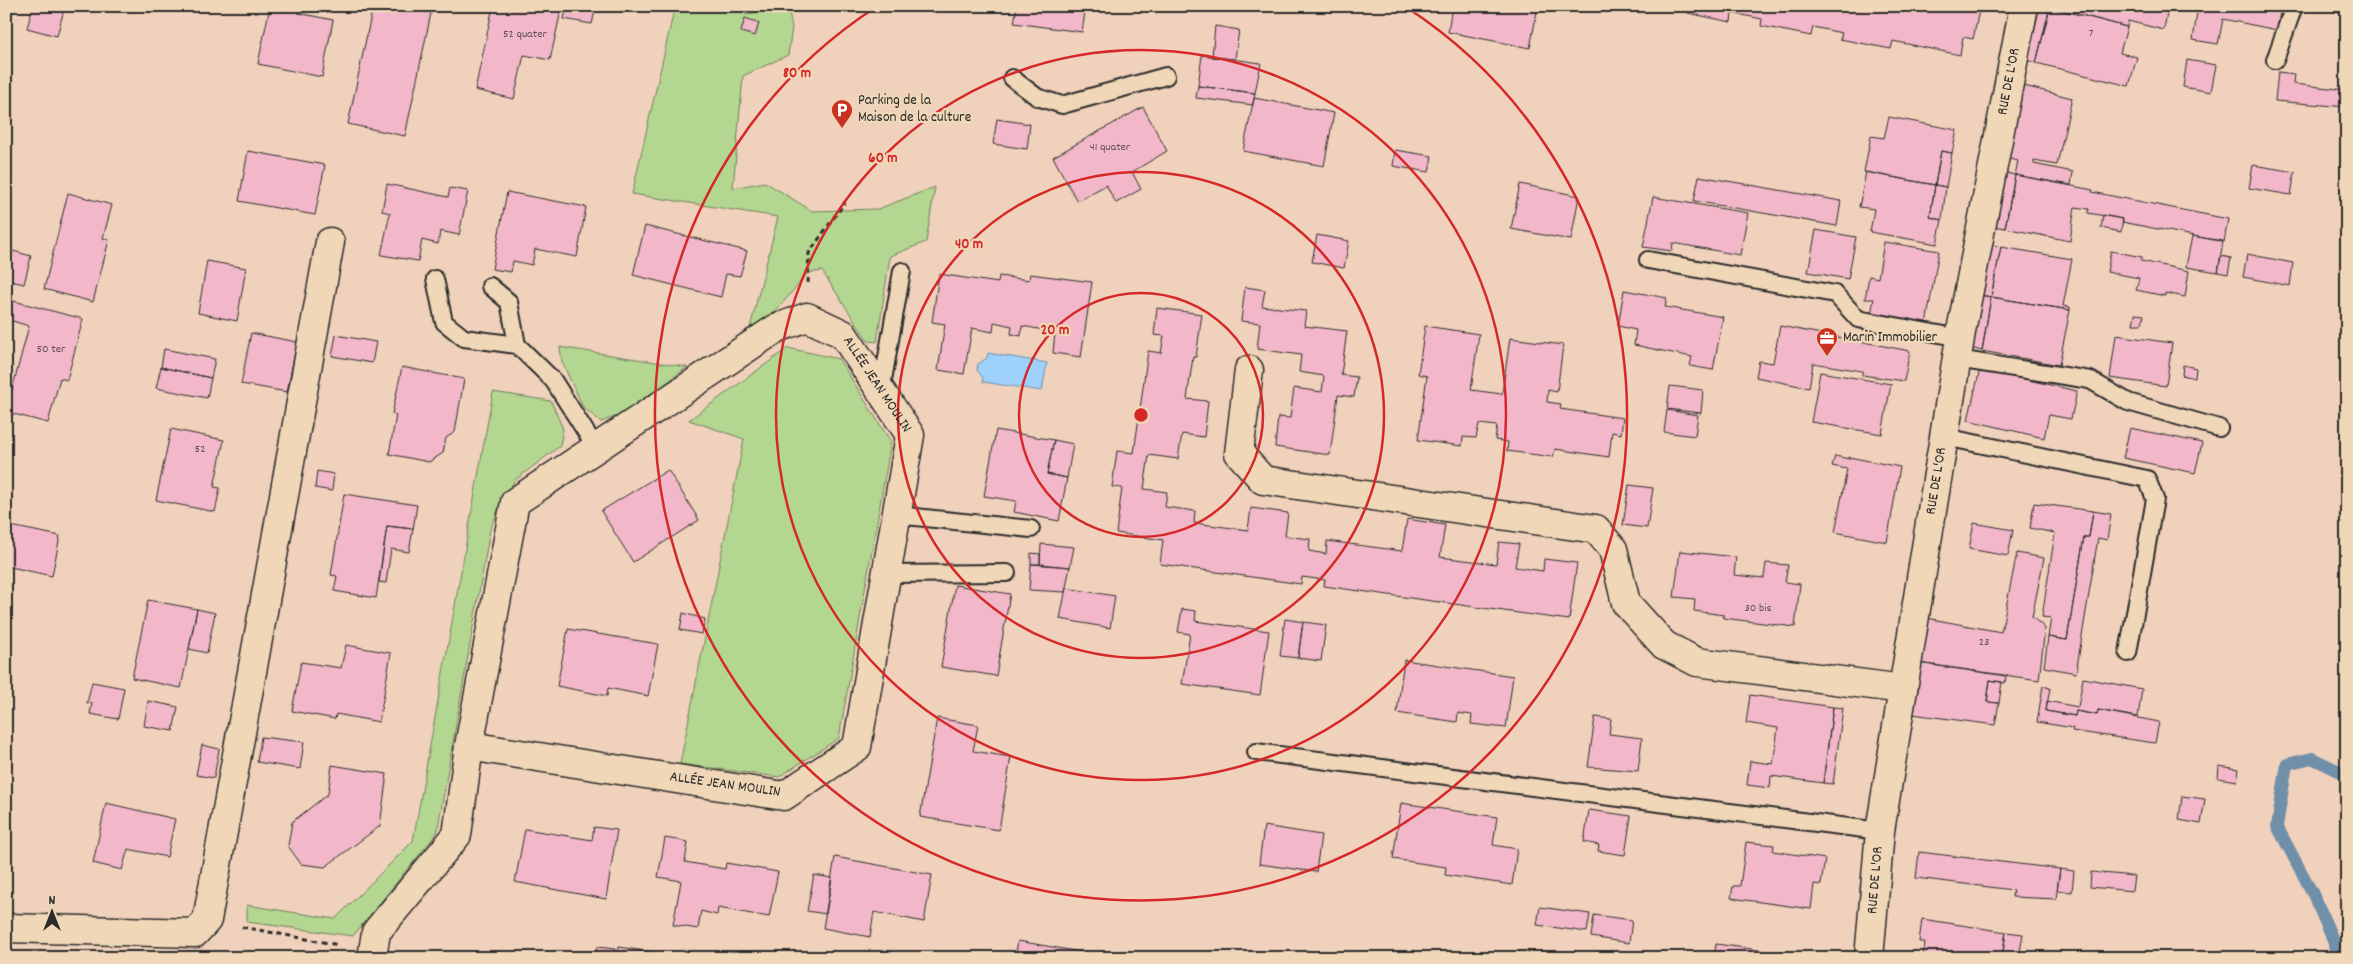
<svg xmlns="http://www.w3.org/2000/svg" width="2353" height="964" font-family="Dekko,sans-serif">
	<rect width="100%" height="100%" fill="#f0d1bb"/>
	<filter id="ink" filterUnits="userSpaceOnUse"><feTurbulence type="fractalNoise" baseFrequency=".02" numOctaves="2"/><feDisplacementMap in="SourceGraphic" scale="10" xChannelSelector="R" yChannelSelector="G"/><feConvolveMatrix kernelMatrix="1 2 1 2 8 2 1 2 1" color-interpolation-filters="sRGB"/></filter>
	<g filter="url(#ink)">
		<path fill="#b3d690" stroke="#6f805e" d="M 675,6 L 747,6 L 746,15 L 779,6 L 788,6 L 792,28 L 788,55 L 743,76 L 733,188 L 765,182 L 812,211 L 878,209 L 935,187 L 926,242 L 890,256 L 877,342 L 868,341 L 822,271 L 808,273 L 758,332 L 750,328 L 778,217 L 632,194 Z
			M 560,347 L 687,367 L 631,411 L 601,422 L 583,407 L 562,362 Z
			M 788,348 L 839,359 L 891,442 L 839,738 L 779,777 L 680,764 L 744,439 L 689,420 Z
			M 493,392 L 551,401 L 563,429 L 560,446 L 515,480 L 500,505 L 490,530 L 437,833 L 353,936 L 247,922 L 247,905 L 335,919 L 413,841 Z"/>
		<path fill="#9ed1fb" stroke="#708fa8" d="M 988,353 L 1047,363 L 1042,391 L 983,382 L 983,378 L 977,370 L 978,364 L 987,358 Z"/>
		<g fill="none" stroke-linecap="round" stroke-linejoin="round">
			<path stroke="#708fa8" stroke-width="12" d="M 2335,958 L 2334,942 L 2312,892 L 2277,826 L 2287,764 L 2312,758 L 2347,775"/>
		</g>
		<path fill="#f2b8c9" stroke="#2b2b2b" d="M 33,6 L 65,6 L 57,36 L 27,28 Z
			M 270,6 L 299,6 L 298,13 L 333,20 L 322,77 L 258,64 Z
			M 373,6 L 402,6 L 431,13 L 405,136 L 348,124 Z
			M 493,6 L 562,6 L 550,60 L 524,55 L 514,99 L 475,90 Z
			M 567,6 L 596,6 L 592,24 L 564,19 Z
			M 1017,6 L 1049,6 L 1085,12 L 1082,32 L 1014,23 Z
			M 1452,6 L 1538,6 L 1530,48 L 1448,32 Z
			M 1689,6 L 1980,6 L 1973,39 L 1963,37 L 1960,55 L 1893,41 L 1891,49 L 1840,39 L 1842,33 L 1813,27 L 1811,36 L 1761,26 L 1762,19 L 1732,13 L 1731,22 L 1688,13 Z
			M 2040,6 L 2050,7 L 2036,63 L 2027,60 Z
			M 2046,6 L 2168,6 L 2164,30 L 2128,21 L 2127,27 Z
			M 2198,6 L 2281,6 L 2277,30 L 2223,19 L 2218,44 L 2193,40 Z
			M 2050,7 L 2127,27 L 2120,53 L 2137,57 L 2129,86 L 2036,63 Z
			M 745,18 L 759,23 L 755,36 L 741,32 Z
			M 1215,26 L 1239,30 L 1235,59 L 1212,57 Z
			M 1202,55 L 1261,63 L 1255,93 L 1198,86 Z
			M 2187,60 L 2216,65 L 2211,92 L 2183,87 Z
			M 2278,72 L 2294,74 L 2293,84 L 2347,90 L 2347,107 L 2275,101 Z
			M 2020,85 L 2072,98 L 2057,165 L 2034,161 L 2034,164 L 2073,172 L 2071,185 L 2015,175 L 2018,161 L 2005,158 Z
			M 1198,86 L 1255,93 L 1253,105 L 1196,98 Z
			M 1254,98 L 1334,113 L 1324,166 L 1243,151 Z
			M 1143,107 L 1167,151 L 1132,172 L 1141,189 L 1116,203 L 1106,185 L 1077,201 L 1053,157 Z
			M 1889,117 L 1957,130 L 1952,153 L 1941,151 L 1935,185 L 1864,172 L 1871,136 L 1884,138 Z
			M 997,119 L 1030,124 L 1027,149 L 993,144 Z
			M 1395,150 L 1432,156 L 1429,172 L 1393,166 Z
			M 248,151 L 325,165 L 315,215 L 239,201 Z
			M 1941,151 L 1952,153 L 1946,187 L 1935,185 Z
			M 2253,165 L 2295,172 L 2291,195 L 2249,188 Z
			M 1866,172 L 1935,185 L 1930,217 L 1942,220 L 1937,244 L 1870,232 L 1874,209 L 1859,207 Z
			M 2003,172 L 2015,175 L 2005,228 L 1992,226 Z
			M 2015,175 L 2093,190 L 2092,192 L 2228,219 L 2224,242 L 2122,222 L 2123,219 L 2088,213 L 2089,209 L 2075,207 L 2070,241 L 2005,228 Z
			M 1699,176 L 1841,201 L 1837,226 L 1694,201 Z
			M 387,184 L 448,197 L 450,188 L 468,191 L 459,235 L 440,231 L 438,244 L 422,240 L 418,261 L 381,255 L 390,213 L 382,211 Z
			M 1520,184 L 1579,196 L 1571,240 L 1511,229 Z
			M 1935,185 L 1946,187 L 1942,220 L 1930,217 Z
			M 507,192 L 586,207 L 577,257 L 535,249 L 532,265 L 513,261 L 511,272 L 492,269 Z
			M 68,193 L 112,205 L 103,238 L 109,240 L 93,302 L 44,289 Z
			M 1653,197 L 1748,213 L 1740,255 L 1673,243 L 1672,251 L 1643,247 Z
			M 2103,215 L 2123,219 L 2121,232 L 2101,228 Z
			M 645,226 L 747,251 L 740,276 L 726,274 L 721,297 L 633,275 Z
			M 1816,230 L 1856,237 L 1848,279 L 1808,272 Z
			M 1317,235 L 1349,241 L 1344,268 L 1312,262 Z
			M 2192,236 L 2223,241 L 2218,272 L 2186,267 Z
			M 1884,242 L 1939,251 L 1926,324 L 1871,314 L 1874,299 L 1865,299 L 1869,276 L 1878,278 Z
			M 1989,244 L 2001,247 L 1991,297 L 1980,295 Z
			M 2001,247 L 2072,259 L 2063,306 L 2070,307 L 2070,310 L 1991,297 Z
			M 13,251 L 31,256 L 24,284 L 6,280 Z
			M 2111,251 L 2142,257 L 2141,261 L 2189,271 L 2185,297 L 2165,293 L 2165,296 L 2136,290 L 2139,278 L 2107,272 Z
			M 2247,254 L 2293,263 L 2290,286 L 2243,277 Z
			M 2221,256 L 2231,258 L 2228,274 L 2218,272 Z
			M 207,261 L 246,268 L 237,321 L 198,313 Z
			M 939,274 L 998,283 L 999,276 L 1029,280 L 1030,274 L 1092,282 L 1081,357 L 1053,353 L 1055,332 L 1022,326 L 1021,336 L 1011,334 L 1012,326 L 994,322 L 993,332 L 972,328 L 964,374 L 938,370 L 945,324 L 932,322 Z
			M 1245,287 L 1265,290 L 1262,306 L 1306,311 L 1304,326 L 1347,331 L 1341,375 L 1357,377 L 1354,397 L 1338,395 L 1330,455 L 1275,447 L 1278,417 L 1290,418 L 1294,388 L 1322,392 L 1324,376 L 1299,372 L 1301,355 L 1257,349 L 1260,323 L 1241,321 Z
			M 1624,290 L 1667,298 L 1665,307 L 1723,317 L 1713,370 L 1690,366 L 1692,357 L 1634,345 L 1636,330 L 1618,326 Z
			M 1980,295 L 1991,297 L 1982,351 L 1970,348 Z
			M 1991,297 L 2070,310 L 2059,365 L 1982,351 Z
			M 6,299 L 83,319 L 67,380 L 60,378 L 48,423 L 6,412 L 29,326 L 6,319 Z
			M 1157,308 L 1202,314 L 1196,357 L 1193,357 L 1187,399 L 1208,401 L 1204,437 L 1182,434 L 1178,459 L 1149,455 L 1144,489 L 1167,492 L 1165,507 L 1195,511 L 1194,523 L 1248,530 L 1251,508 L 1288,513 L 1285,536 L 1310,539 L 1309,551 L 1326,554 L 1327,541 L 1402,551 L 1407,519 L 1445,525 L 1440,557 L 1496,564 L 1499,542 L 1519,544 L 1515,567 L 1543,571 L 1544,559 L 1577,563 L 1569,620 L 1324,586 L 1325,580 L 1302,577 L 1301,584 L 1160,564 L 1163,540 L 1116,533 L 1122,488 L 1112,487 L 1117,451 L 1134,453 L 1148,351 L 1161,353 L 1164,336 L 1154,335 Z
			M 2135,314 L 2144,315 L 2142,324 L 2133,324 Z
			M 1425,326 L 1479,334 L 1471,390 L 1502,394 L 1510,338 L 1563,345 L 1557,392 L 1548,390 L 1547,402 L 1561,404 L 1560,409 L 1623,418 L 1621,434 L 1612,432 L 1609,457 L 1555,449 L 1553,457 L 1507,451 L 1508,442 L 1495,440 L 1497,426 L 1479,424 L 1476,438 L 1463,437 L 1462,446 L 1418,440 L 1427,376 L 1418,374 Z
			M 1780,326 L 1910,351 L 1904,381 L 1862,375 L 1862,371 L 1813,363 L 1809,388 L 1756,377 L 1759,361 L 1773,363 Z
			M 251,333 L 297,342 L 287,392 L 241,384 Z
			M 336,335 L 376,342 L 372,363 L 332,356 Z
			M 2116,335 L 2172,343 L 2166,386 L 2110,378 Z
			M 164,349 L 215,359 L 211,378 L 161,367 Z
			M 2183,365 L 2196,368 L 2195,378 L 2182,375 Z
			M 161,367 L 211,378 L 207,398 L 156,388 Z
			M 402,367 L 464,379 L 455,432 L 446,438 L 443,453 L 429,462 L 389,454 L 396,415 L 392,414 Z
			M 1980,369 L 2077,391 L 2071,419 L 2049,415 L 2044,438 L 1968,420 Z
			M 1820,372 L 1891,384 L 1882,434 L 1811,422 Z
			M 1670,386 L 1703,390 L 1701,413 L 1667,409 Z
			M 1667,410 L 1698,415 L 1695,436 L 1664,432 Z
			M 2130,428 L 2202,443 L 2195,473 L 2123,458 Z
			M 171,429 L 224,440 L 214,487 L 220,488 L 215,512 L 156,500 Z
			M 996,430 L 1054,440 L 1047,474 L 1067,478 L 1059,521 L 1014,512 L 1016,501 L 984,496 Z
			M 1054,440 L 1073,444 L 1067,478 L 1047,474 Z
			M 1835,456 L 1849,459 L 1849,457 L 1900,467 L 1887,542 L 1835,532 L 1847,469 L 1832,466 Z
			M 668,470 L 699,520 L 633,562 L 601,511 Z
			M 317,471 L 334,474 L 332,491 L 315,488 Z
			M 1629,485 L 1653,488 L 1647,528 L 1623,525 Z
			M 344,494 L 417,505 L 413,529 L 387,526 L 376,598 L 334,591 L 337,576 L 331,575 Z
			M 2034,503 L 2093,511 L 2089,537 L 2084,537 L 2067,640 L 2048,637 L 2051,618 L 2042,617 L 2055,533 L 2030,528 Z
			M 2093,511 L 2111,514 L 2107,540 L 2098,538 L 2076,673 L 2044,667 L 2048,637 L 2067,640 L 2084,537 L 2089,537 Z
			M 1974,523 L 2013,530 L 2008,556 L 1969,549 Z
			M 6,525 L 60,536 L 52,576 L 6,566 Z
			M 387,526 L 413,529 L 409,552 L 391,549 L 386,583 L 379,582 Z
			M 1041,544 L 1074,547 L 1070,567 L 1040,564 Z
			M 1680,551 L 1736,557 L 1734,575 L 1764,578 L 1766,563 L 1788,565 L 1785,582 L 1800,584 L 1795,627 L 1723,618 L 1724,615 L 1694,611 L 1695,599 L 1674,597 Z
			M 1031,553 L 1040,554 L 1040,564 L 1031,564 Z
			M 2017,553 L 2044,558 L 2032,617 L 2045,628 L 2039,680 L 1912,662 L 1921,617 L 2001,632 Z
			M 1031,564 L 1070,567 L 1065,592 L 1029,590 Z
			M 955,585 L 1010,594 L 996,676 L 941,667 Z
			M 1066,588 L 1115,596 L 1110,628 L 1060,619 Z
			M 148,600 L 197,609 L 181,688 L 132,678 Z
			M 197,609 L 215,613 L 207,653 L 189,649 Z
			M 1182,609 L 1196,611 L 1195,621 L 1269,631 L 1260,695 L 1182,684 L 1190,634 L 1178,632 Z
			M 683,613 L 705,619 L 702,634 L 680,630 Z
			M 1285,619 L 1303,622 L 1298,658 L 1280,656 Z
			M 1303,622 L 1326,625 L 1321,661 L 1298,658 Z
			M 568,629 L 658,644 L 648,696 L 608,688 L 607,696 L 557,686 Z
			M 346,645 L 391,653 L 379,722 L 336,714 L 335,719 L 292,711 L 301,662 L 341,668 Z
			M 1404,660 L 1513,676 L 1506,728 L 1471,724 L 1472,715 L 1458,713 L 1457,722 L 1397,713 Z
			M 1918,663 L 2006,676 L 2005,683 L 1990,680 L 1987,702 L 1999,703 L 1995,725 L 1912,714 Z
			M 2083,678 L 2142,689 L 2138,717 L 2098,710 L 2097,715 L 2076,711 L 2075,716 L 2046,711 L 2047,701 L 2078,707 Z
			M 1990,680 L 2002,682 L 1999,703 L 1987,702 Z
			M 92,682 L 124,688 L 118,719 L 90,714 L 92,703 L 87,703 Z
			M 2043,686 L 2050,688 L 2046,711 L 2075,716 L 2076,711 L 2097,715 L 2098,710 L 2159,722 L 2155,743 L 2072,731 L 2073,728 L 2037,722 Z
			M 1750,695 L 1833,707 L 1823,783 L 1771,776 L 1770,788 L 1747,785 L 1750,761 L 1773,764 L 1778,728 L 1746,723 Z
			M 148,701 L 178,707 L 173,731 L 144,726 Z
			M 1833,707 L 1843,708 L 1833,784 L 1823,783 Z
			M 1595,717 L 1611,719 L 1609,734 L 1642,738 L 1638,771 L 1588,767 Z
			M 937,718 L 978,725 L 973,751 L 1011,757 L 999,830 L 920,817 Z
			M 261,737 L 304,742 L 300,769 L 257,762 Z
			M 202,745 L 219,749 L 214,778 L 196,775 Z
			M 332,765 L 387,774 L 380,826 L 325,867 L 301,864 L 288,846 L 292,822 L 328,794 Z
			M 2219,766 L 2239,769 L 2237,781 L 2218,778 Z
			M 2182,796 L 2205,799 L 2201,824 L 2179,820 Z
			M 106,803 L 175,819 L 167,857 L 128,849 L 122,870 L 93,863 Z
			M 1401,803 L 1497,817 L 1493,845 L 1517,849 L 1512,885 L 1445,875 L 1446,867 L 1393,859 Z
			M 1589,810 L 1631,816 L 1625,855 L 1598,851 L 1599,845 L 1584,842 Z
			M 1264,826 L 1321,835 L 1316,872 L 1259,864 Z
			M 594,827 L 617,830 L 606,899 L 515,882 L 525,829 L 592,840 Z
			M 665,838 L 688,842 L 685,862 L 725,869 L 726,863 L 778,872 L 769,917 L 718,908 L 717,915 L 701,911 L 698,929 L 673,925 L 681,881 L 658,877 Z
			M 1746,842 L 1774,845 L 1773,851 L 1825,859 L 1821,885 L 1814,884 L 1811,909 L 1731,898 L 1733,886 L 1740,886 Z
			M 1919,852 L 2060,869 L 2056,899 L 2012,897 L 2013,890 L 1916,878 Z
			M 835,857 L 932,875 L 924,922 L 874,912 L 870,937 L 823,928 Z
			M 2060,869 L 2074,871 L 2072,892 L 2057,890 Z
			M 2091,872 L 2134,876 L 2132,891 L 2090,887 Z
			M 814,875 L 832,878 L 826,914 L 807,911 Z
			M 1540,907 L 1590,914 L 1587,932 L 1537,925 Z
			M 1594,915 L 1632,920 L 1629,943 L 1591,937 Z
			M 1922,919 L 2006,932 L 2002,958 L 1923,958 L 1925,942 L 1919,942 Z
			M 2006,932 L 2023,934 L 2019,958 L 2002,958 Z
			M 1018,941 L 1098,955 L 1098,958 L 1015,958 Z
			M 1716,944 L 1788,954 L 1788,958 L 1714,958 Z
			M 597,947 L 615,949 L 613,958 L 595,958 Z
			M 619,947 L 651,952 L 650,958 L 617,958 Z
			M 1519,953 L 1547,957 L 1547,958 L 1518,958 Z"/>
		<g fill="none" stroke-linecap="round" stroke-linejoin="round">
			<g stroke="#2b2b2b" stroke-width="20">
				<path id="lane" d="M 2275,60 L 2294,6
					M 1012,78 L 1037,97 L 1062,105 L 1166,76
					M 1648,260 L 1835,294 L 1858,319 L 1961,338
					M 435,279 L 444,322 L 464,338 L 517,345 L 553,380 L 596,448
					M 490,286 L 509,302 L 517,345
					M 1957,359 L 2090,380 L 2128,402 L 2219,428
					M 881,392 L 902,271
					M 1945,437 L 2147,479 L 2155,499 L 2128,653
					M 896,515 L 1031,529
					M 886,574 L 1007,573
					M 1256,752 L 1880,831"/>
			</g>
			<g stroke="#2b2b2b" stroke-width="31">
				<g id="street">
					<path d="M 1249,370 L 1239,453 L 1263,480 L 1596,529 L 1613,549 L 1626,603 L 1664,645 L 1697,662 L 1903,689"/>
					<path d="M 6,928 L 195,933 L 207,920 L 330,242"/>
					<path id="s1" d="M 372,958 L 376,932 L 457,835 L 469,746 L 515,502 L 777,328 L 807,317 L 843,334 L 910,435 L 857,747 L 784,796 L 469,746"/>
					<path id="s2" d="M 1869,958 L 1880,831 L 1962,326 L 2024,6"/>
				</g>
			</g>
			<path stroke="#2b2b2b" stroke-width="3" stroke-dasharray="5 4" stroke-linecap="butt" d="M 808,283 L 809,253 L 845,202
				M 242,927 L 339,945"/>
			<use href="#lane" stroke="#f0d7b8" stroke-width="16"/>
			<use href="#street" stroke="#f0d7b8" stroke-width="28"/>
		</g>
	</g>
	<g fill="none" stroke="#d62828" stroke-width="2.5">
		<circle cx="1141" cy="415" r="122"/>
		<circle cx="1141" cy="415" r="243"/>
		<circle cx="1141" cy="415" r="365"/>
		<path d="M1406 7A486 486 0 1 1 876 7"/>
	</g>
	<defs>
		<g id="parking-pin" transform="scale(1.125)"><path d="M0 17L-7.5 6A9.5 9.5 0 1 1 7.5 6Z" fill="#c8321e" stroke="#f0d7b8"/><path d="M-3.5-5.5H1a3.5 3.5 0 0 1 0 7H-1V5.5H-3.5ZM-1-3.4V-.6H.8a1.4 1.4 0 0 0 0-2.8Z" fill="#fff"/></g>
		<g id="office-pin" transform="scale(1.125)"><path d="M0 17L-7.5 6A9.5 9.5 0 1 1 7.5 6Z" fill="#c8321e" stroke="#f0d7b8"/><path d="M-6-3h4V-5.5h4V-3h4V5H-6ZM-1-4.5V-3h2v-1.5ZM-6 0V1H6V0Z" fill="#fff"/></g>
	</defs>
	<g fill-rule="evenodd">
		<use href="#parking-pin" x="842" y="110"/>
		<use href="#office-pin" x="1827" y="338"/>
	</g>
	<g text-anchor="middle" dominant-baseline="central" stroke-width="4.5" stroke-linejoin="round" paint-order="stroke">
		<g font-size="12" fill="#5d4e52">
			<text x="2091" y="33">7</text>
			<text x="525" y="34">52 quater</text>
			<text x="1110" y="147">41 quater</text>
			<text x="51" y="349">50 ter</text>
			<text x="200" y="449">52</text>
			<text x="1758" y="608">30 bis</text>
			<text x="1984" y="642">23</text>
		</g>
		<g font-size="15" fill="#2b2b2b" stroke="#f0d7b8">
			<text stroke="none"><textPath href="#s2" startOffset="888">RUE DE L'OR</textPath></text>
			<text stroke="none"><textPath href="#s1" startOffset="938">ALLÉE JEAN MOULIN</textPath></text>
			<text stroke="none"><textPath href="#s2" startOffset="482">RUE DE L'OR</textPath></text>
			<text transform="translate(725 785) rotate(8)">ALLÉE JEAN MOULIN</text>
			<text stroke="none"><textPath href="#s2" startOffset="78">RUE DE L'OR</textPath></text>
		</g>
		<g font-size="15" fill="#2b2b2b" stroke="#f0d7b8" text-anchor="start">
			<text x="858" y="101">Parking de la<tspan x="858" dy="17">Maison de la culture</tspan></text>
			<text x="1843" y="338">Marin Immobilier</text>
		</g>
	</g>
	<circle cx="1141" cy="415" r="8" fill="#d62828" stroke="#f0d7b8" stroke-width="2.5"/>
	<g font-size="15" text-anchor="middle" font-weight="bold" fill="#d62828" stroke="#f0d7b8" stroke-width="4.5" stroke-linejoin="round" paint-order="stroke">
		<text x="797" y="77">80 m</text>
		<text x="883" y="162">60 m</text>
		<text x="969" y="248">40 m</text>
		<text x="1055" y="334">20 m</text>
	</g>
	<rect width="2353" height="964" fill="none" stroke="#f0d7b8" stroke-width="25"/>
	<rect x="12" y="12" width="2328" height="939" fill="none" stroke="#2b2b2b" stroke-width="2" filter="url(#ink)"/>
	<g transform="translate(52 912)" stroke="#f0d7b8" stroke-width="4" paint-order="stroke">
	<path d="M0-4L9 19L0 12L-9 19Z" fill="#2b2b2b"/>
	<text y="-8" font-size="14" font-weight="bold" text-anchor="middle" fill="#2b2b2b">N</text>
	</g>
</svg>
